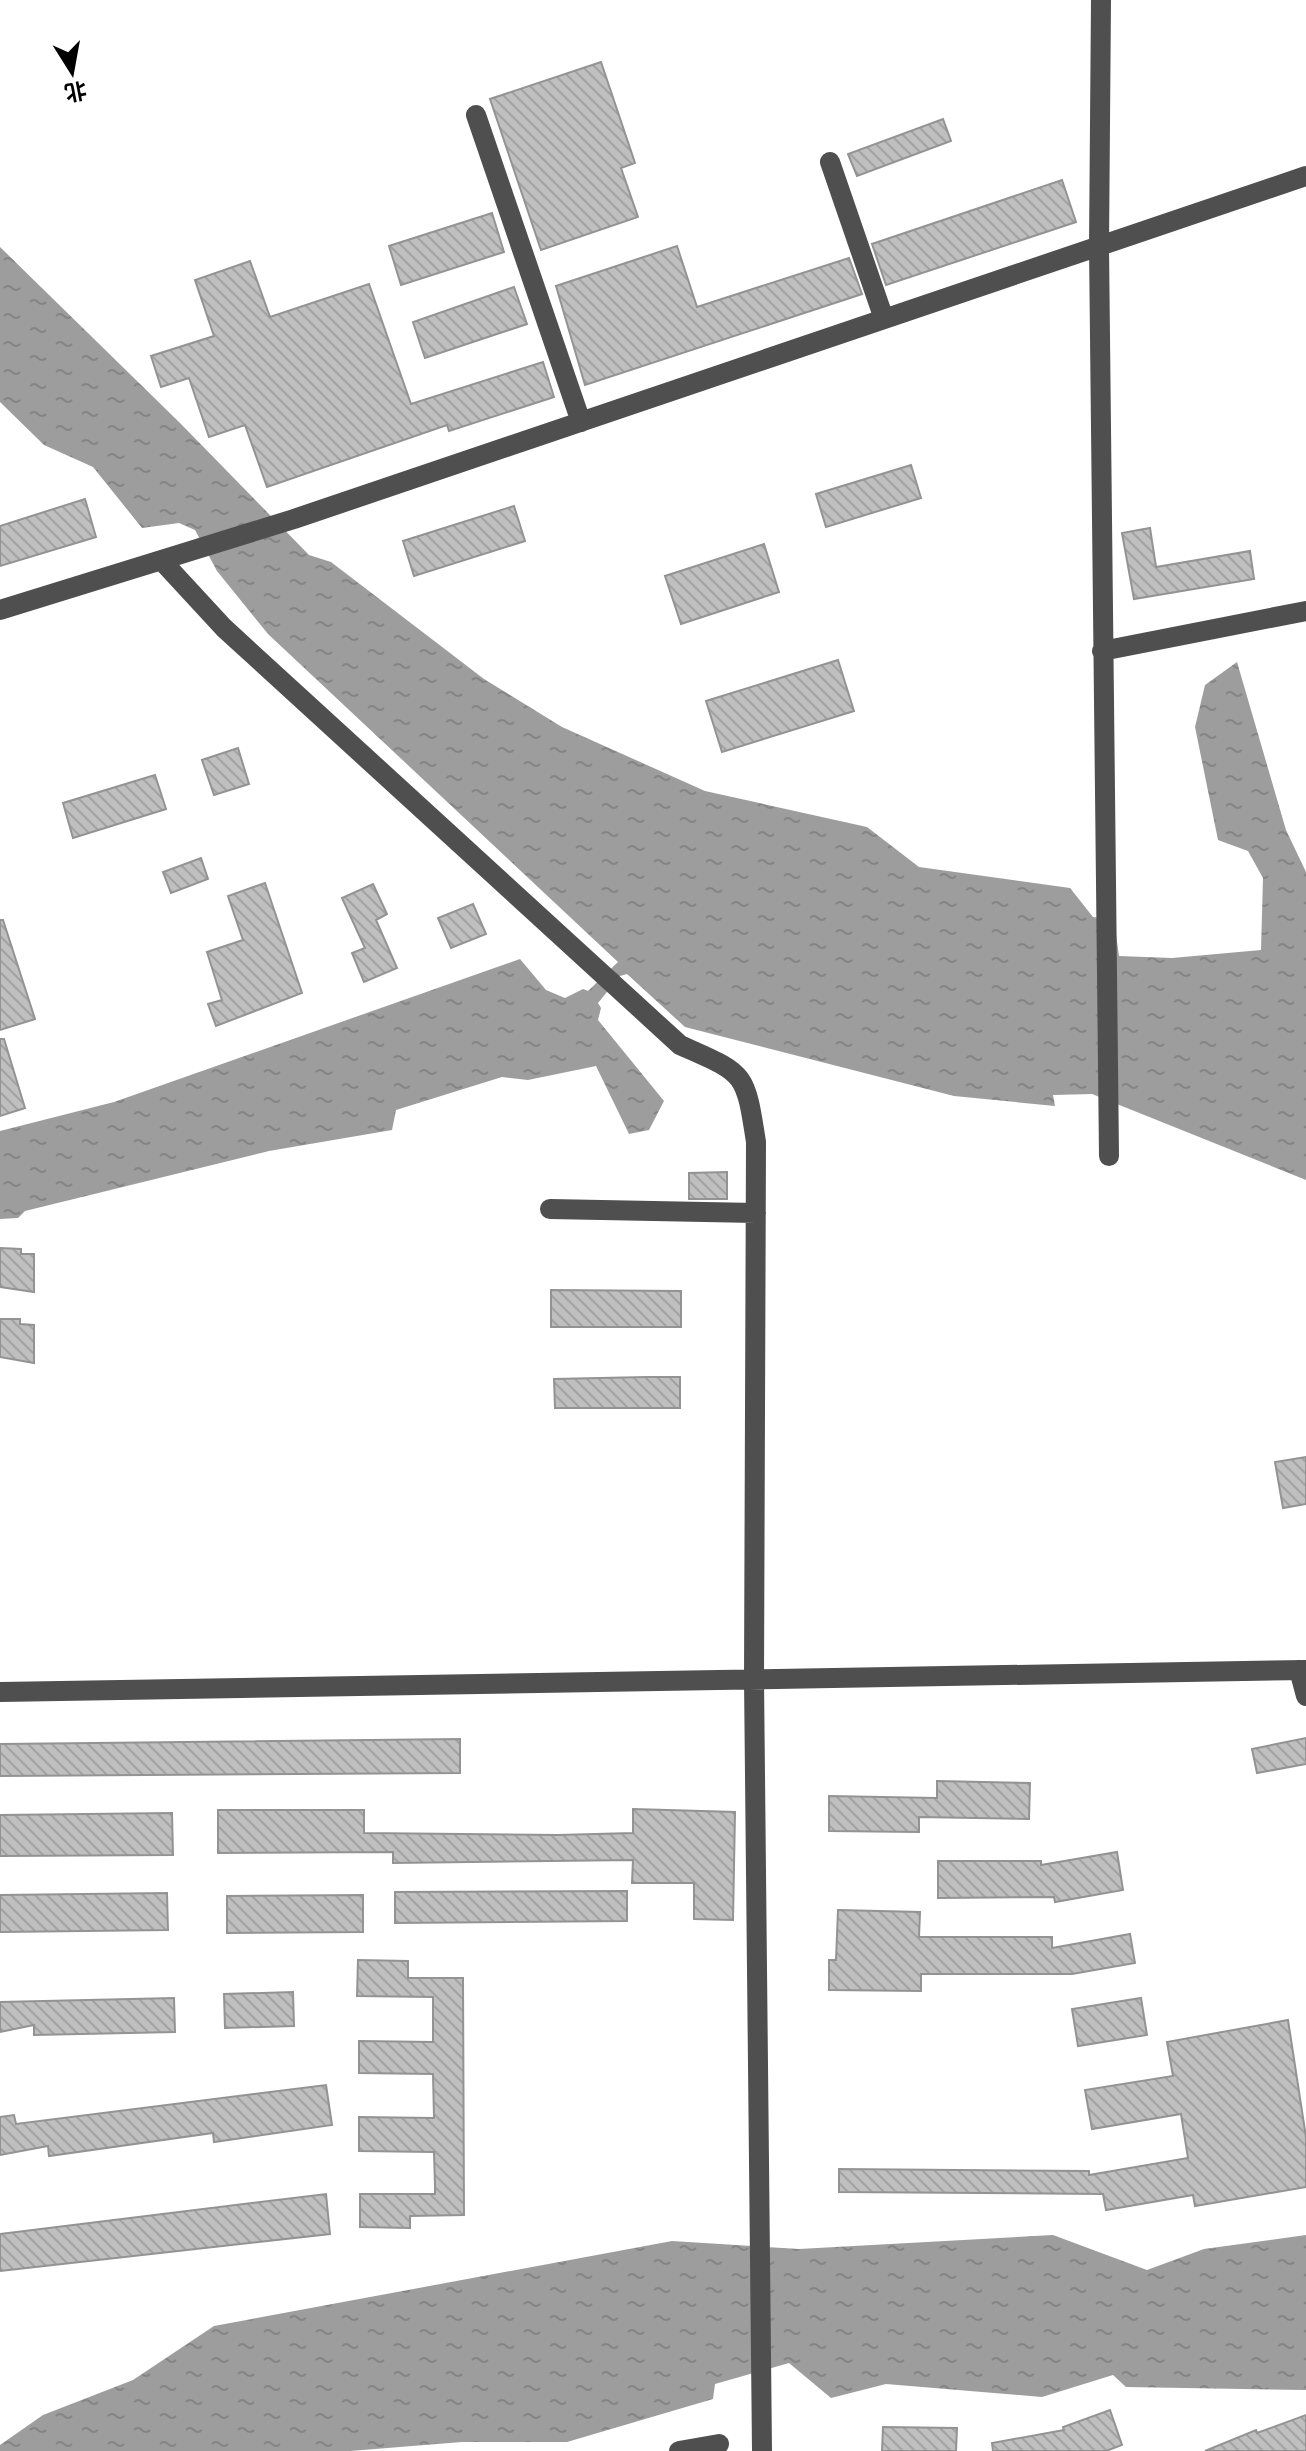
<svg xmlns="http://www.w3.org/2000/svg" width="1306" height="2451" font-family="'Exo 2','Noto Sans SC',sans-serif">
	<defs>
		<pattern id="water-ripples" width="26" height="14" patternUnits="userSpaceOnUse" patternTransform="scale(2)"><rect width="26" height="14" fill="#9d9d9d"/><path d="M2 4q2-2 4 0t4 0M15 11q2-2 4 0t4 0" fill="none" stroke="#858585"/></pattern>
		<pattern id="building-back-hatch" width="6" height="6" patternUnits="userSpaceOnUse" patternTransform="scale(2)"><rect width="6" height="6" fill="#bfbfbf"/><path d="M-1 5l2 2M0 0l6 6M5-1l2 2" fill="none" stroke="#a2a2a2"/></pattern>
	</defs>
	<rect width="100%" height="100%" fill="#fff"/>
	<path fill="url(#water-ripples)" d="M 0,247 L 181,424 L 309,555 L 331,562 L 484,679 L 562,727 L 705,791 L 867,827 L 919,867 L 1070,888 L 1093,917 L 1114,920 L 1119,956 L 1172,958 L 1261,950 L 1263,878 L 1248,851 L 1218,840 L 1195,727 L 1205,685 L 1237,662 L 1286,830 L 1306,872 L 1306,1180 L 1092,1094 L 1053,1095 L 1055,1106 L 954,1096 L 685,1027 L 627,974 L 620,976 L 598,1003 L 601,1008 L 598,1020 L 664,1101 L 649,1130 L 629,1134 L 596,1066 L 528,1080 L 502,1077 L 396,1110 L 392,1130 L 269,1151 L 25,1211 L 18,1218 L 0,1219 L 0,1131 L 114,1102 L 520,959 L 546,990 L 565,998 L 583,989 L 588,991 L 618,962 L 268,634 L 217,571 L 195,530 L 179,523 L 142,528 L 93,467 L 44,445 L 0,402 Z
		M 1053,2235 L 1147,2270 L 1204,2249 L 1306,2235 L 1306,2390 L 1126,2387 L 1113,2375 L 1042,2397 L 886,2384 L 831,2398 L 789,2363 L 715,2384 L 713,2399 L 567,2442 L 462,2442 L 350,2451 L 0,2451 L 0,2445 L 43,2415 L 133,2380 L 214,2326 L 672,2241 L 799,2249 Z"/>
	<path fill="url(#building-back-hatch)" stroke="#939393" stroke-width="2" d="M 601,62 L 635,163 L 621,168 L 638,217 L 541,250 L 490,99 Z
		M 943,119 L 951,141 L 857,176 L 848,154 Z
		M 1062,180 L 1076,222 L 886,285 L 872,244 Z
		M 492,213 L 504,252 L 401,285 L 389,246 Z
		M 677,246 L 697,307 L 849,258 L 862,294 L 585,385 L 556,286 Z
		M 250,261 L 270,317 L 369,284 L 411,404 L 543,362 L 554,397 L 449,431 L 447,425 L 267,487 L 245,425 L 209,437 L 189,378 L 161,387 L 151,356 L 214,336 L 195,280 Z
		M 514,287 L 527,324 L 425,358 L 413,322 Z
		M 911,465 L 921,498 L 826,527 L 816,494 Z
		M 85,499 L 96,537 L 0,566 L 0,526 Z
		M 514,506 L 525,541 L 414,576 L 403,541 Z
		M 1150,528 L 1156,567 L 1250,551 L 1254,579 L 1134,599 L 1122,533 Z
		M 764,544 L 779,592 L 681,624 L 665,576 Z
		M 838,660 L 854,711 L 722,752 L 706,701 Z
		M 238,748 L 249,784 L 214,795 L 202,760 Z
		M 155,775 L 166,809 L 73,838 L 63,803 Z
		M 201,858 L 208,879 L 171,893 L 163,872 Z
		M 265,883 L 302,993 L 216,1026 L 208,1004 L 222,1000 L 207,952 L 243,940 L 228,896 Z
		M 373,884 L 387,914 L 376,920 L 397,968 L 364,982 L 352,953 L 365,948 L 342,898 Z
		M 473,904 L 486,934 L 451,948 L 438,918 Z
		M 0,920 L 3,920 L 35,1019 L 0,1030 Z
		M 0,1039 L 4,1039 L 25,1108 L 0,1116 Z
		M 727,1172 L 727,1199 L 689,1199 L 689,1173 Z
		M 0,1248 L 21,1249 L 21,1254 L 34,1254 L 34,1292 L 0,1287 Z
		M 551,1290 L 681,1291 L 681,1327 L 551,1327 Z
		M 0,1319 L 20,1319 L 20,1324 L 34,1325 L 34,1363 L 0,1357 Z
		M 647,1377 L 680,1377 L 680,1408 L 555,1408 L 554,1379 Z
		M 1306,1457 L 1306,1504 L 1283,1508 L 1275,1462 Z
		M 1306,1738 L 1306,1764 L 1257,1773 L 1252,1749 Z
		M 460,1739 L 460,1773 L 0,1776 L 0,1744 Z
		M 937,1781 L 1030,1783 L 1029,1819 L 919,1817 L 919,1832 L 829,1831 L 829,1796 L 937,1798 Z
		M 633,1809 L 735,1812 L 733,1920 L 694,1919 L 694,1883 L 632,1883 L 633,1860 L 393,1863 L 393,1852 L 218,1853 L 218,1810 L 364,1810 L 364,1833 L 558,1835 L 633,1833 Z
		M 172,1813 L 173,1855 L 0,1856 L 0,1815 Z
		M 1117,1852 L 1123,1890 L 1055,1902 L 1054,1897 L 938,1898 L 938,1861 L 1041,1861 L 1041,1865 Z
		M 627,1891 L 627,1921 L 395,1923 L 395,1892 Z
		M 167,1893 L 168,1930 L 0,1932 L 0,1895 Z
		M 363,1895 L 363,1932 L 227,1933 L 227,1896 Z
		M 838,1910 L 920,1912 L 919,1937 L 1052,1937 L 1052,1948 L 1130,1934 L 1135,1963 L 1072,1974 L 921,1974 L 921,1991 L 829,1990 L 829,1960 L 836,1960 Z
		M 358,1960 L 408,1961 L 408,1978 L 463,1978 L 464,2215 L 410,2216 L 410,2228 L 360,2227 L 360,2194 L 435,2194 L 435,2185 L 434,2152 L 359,2151 L 359,2117 L 434,2118 L 433,2074 L 359,2073 L 359,2041 L 433,2042 L 433,1997 L 357,1996 Z
		M 293,1992 L 294,2026 L 225,2028 L 224,1994 Z
		M 174,1998 L 175,2032 L 34,2035 L 34,2025 L 0,2032 L 0,2002 Z
		M 1141,1998 L 1147,2035 L 1078,2046 L 1072,2009 Z
		M 1288,2020 L 1306,2137 L 1306,2187 L 1195,2206 L 1193,2195 L 1106,2210 L 1103,2194 L 839,2192 L 839,2169 L 1089,2171 L 1089,2175 L 1188,2158 L 1181,2114 L 1092,2129 L 1085,2090 L 1173,2076 L 1167,2042 Z
		M 326,2085 L 332,2125 L 214,2142 L 213,2133 L 49,2156 L 48,2146 L 0,2155 L 0,2117 L 14,2115 L 16,2124 Z
		M 326,2194 L 330,2234 L 0,2271 L 0,2234 Z
		M 1110,2410 L 1122,2445 L 1106,2451 L 993,2451 L 992,2443 L 1064,2430 L 1063,2427 Z
		M 1306,2415 L 1306,2451 L 1205,2451 L 1256,2430 L 1257,2433 Z
		M 883,2427 L 957,2428 L 956,2451 L 882,2451 Z"/>
	<g fill="none" stroke-linecap="round" stroke-linejoin="round">
		<path stroke="#4f4f4f" stroke-width="20" d="M 1101,0 L 1099,246 L 1109,1156
			M 476,115 L 581,422
			M 830,162 L 884,319
			M 163,562 L 224,628 L 680,1045 C 745,1074 745,1070 756,1142 L 754,1679 L 762,2451
			M 0,610 L 294,519 L 1306,176
			M 1102,651 L 1306,611
			M 550,1209 L 756,1213
			M 1299,1670 L 1306,1696
			M 0,1692 L 1306,1670
			M 679,2451 L 719,2444"/>
	</g>
	<g transform="translate(72 72) rotate(169)" stroke="#ffffff" stroke-width="6" paint-order="stroke">
	<path d="M0-6L14 30L0 20L-14 30Z" fill="#000000"/>
	<text y="-12" font-size="22" font-weight="bold" text-anchor="middle" fill="#000000">北</text>
	</g>
</svg>
